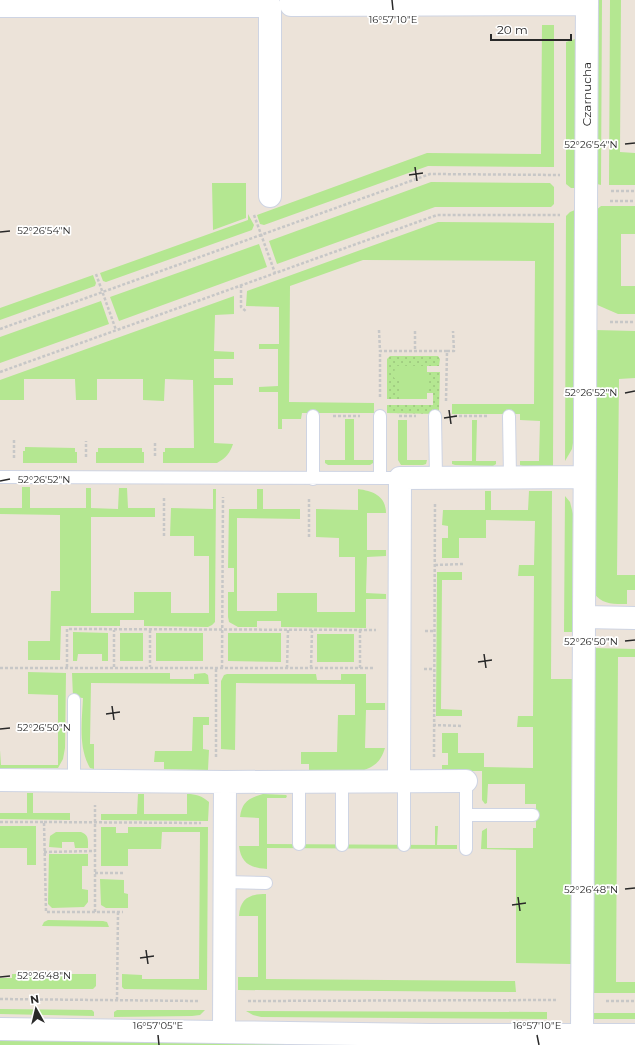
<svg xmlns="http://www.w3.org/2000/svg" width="635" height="1045" font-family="Montserrat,sans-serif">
	<defs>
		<pattern id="garden-dots" width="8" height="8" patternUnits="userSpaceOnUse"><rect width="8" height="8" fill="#b4e791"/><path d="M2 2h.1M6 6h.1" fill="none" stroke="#9bc67d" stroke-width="1.8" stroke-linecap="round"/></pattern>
	</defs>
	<rect width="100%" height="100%" fill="#ece3d9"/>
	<path fill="#b4e791" d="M 595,0 L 602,0 L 601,185 L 597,184 L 595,180 Z
		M 610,0 L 621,0 L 620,152 L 635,153 L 635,185 L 609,185 Z
		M 542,25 L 554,25 L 554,167 L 428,166 L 264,225 L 260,224 L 257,215 L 427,153 L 541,154 Z
		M 575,39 L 575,188 L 571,188 L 566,184 L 566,42 Z
		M 431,182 L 550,183 L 554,187 L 554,204 L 551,207 L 435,207 L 277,264 L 269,241 Z
		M 212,183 L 246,183 L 246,218 L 213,230 Z
		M 601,206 L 635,206 L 635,234 L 621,234 L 621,286 L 635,286 L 635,314 L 618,314 L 595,304 L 595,211 Z
		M 575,210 L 573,443 L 572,449 L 565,461 L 566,216 L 570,212 Z
		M 248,214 L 254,225 L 252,230 L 106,282 L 103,281 L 100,273 L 248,220 Z
		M 438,222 L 554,223 L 553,466 L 523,466 L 520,465 L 520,461 L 539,461 L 540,421 L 520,420 L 520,414 L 452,414 L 452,404 L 534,404 L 535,261 L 363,260 L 290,286 L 289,402 L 374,403 L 374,413 L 302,413 L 301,419 L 282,419 L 282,429 L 278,429 L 278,392 L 259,392 L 259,387 L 278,386 L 278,349 L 259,349 L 259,344 L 279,344 L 279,307 L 246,306 L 247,291 Z
		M 259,244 L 267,267 L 119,321 L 110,297 Z
		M 93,275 L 96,283 L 95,286 L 0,320 L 0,308 Z
		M 234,296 L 234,314 L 215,315 L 214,351 L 234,352 L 234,359 L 214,359 L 214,378 L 233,378 L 233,385 L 214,385 L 214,443 L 233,444 C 230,453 226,458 217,463 L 163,463 L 163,452 L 165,452 L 165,448 L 194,448 L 193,380 L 165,379 L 164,401 L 143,400 L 143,379 L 97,379 L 97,400 L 76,400 L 75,379 L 24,379 L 24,400 L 0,400 L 0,380 Z
		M 101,301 L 109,324 L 0,363 L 0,337 Z
		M 595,330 L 635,331 L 635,378 L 619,379 L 617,575 L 635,575 L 635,590 L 627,590 L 627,604 C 614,604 602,605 594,593 Z
		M 394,366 L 427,366 L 427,399 L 400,399 L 400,379 L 394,379 Z
		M 345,419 L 354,419 L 354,460 L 374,460 L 373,463 L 370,465 L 328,465 L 325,463 L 325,460 L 345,460 Z
		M 398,420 L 407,420 L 407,460 L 427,460 L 426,464 L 423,465 L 401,465 L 398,460 Z
		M 472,420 L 477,420 L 476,461 L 496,461 L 496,464 L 493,466 L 455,465 L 452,464 L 452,461 L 472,461 Z
		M 25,447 L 75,448 L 75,452 L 77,452 L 77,463 L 23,463 L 23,451 L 25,451 Z
		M 98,448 L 142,448 L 142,452 L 144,452 L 144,463 L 96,463 L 96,452 L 98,452 Z
		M 22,487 L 30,487 L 30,508 L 86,508 L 86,488 L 91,488 L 91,508 L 118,509 L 119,488 L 127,488 L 128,508 L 155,508 L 155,517 L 91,517 L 91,613 L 134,613 L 134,592 L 171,592 L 171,613 L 209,613 L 209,556 L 194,556 L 194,536 L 170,536 L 171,508 L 213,509 L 213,489 L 216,489 L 215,622 L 212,625 L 208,627 L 144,626 L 144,620 L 120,620 L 120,626 L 61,626 L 60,660 L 28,660 L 28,641 L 50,641 L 51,591 L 60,591 L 60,515 L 0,514 L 0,508 L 22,508 Z
		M 257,489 L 263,489 L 263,509 L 300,509 L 300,519 L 237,518 L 237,611 L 277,611 L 277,593 L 317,593 L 317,612 L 355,612 L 355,557 L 339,557 L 339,538 L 316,537 L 316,509 L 358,510 L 358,489 C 373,491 386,496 386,513 L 367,513 L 367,550 L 386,550 L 386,556 L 367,557 L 366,593 L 386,594 L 386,599 L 366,599 L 366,628 L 281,627 L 281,621 L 257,621 L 257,627 L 238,627 L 229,622 L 228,617 L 228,592 L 234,592 L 234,568 L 228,568 L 229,509 L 257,509 Z
		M 485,491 L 491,491 L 491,510 L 528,510 L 529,491 L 552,491 L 551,679 L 572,679 L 571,964 L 516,963 L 516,850 L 481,849 L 482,831 L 487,828 L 487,848 L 533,848 L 533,828 L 536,828 L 536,804 L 525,804 L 525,784 L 488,784 L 487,803 L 485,804 L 482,800 L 482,771 L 442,771 L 442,765 L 448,765 L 448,753 L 442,753 L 442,733 L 458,733 L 458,753 L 484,753 L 484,767 L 533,768 L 533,727 L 517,727 L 518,716 L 533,716 L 534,576 L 518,576 L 519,565 L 534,565 L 535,521 L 486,520 L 486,538 L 459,538 L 459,558 L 442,558 L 442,538 L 448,538 L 448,526 L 442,525 L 443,510 L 485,510 Z
		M 565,496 L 570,502 L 573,514 L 572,632 L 564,632 Z
		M 437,572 L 462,572 L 462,580 L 442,580 L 441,709 L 462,710 L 462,716 L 436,716 Z
		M 73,632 L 108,633 L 108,661 L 102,661 L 102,654 L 78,654 L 77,661 L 73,661 Z
		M 120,633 L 143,633 L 143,661 L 120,661 Z
		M 156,633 L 203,633 L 203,661 L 156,661 Z
		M 228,633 L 281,633 L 281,662 L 228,661 Z
		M 317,634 L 354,634 L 354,662 L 317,662 Z
		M 593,648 L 635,649 L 635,657 L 618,657 L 616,982 L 635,982 L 635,993 L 591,993 Z
		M 28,672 L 66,673 L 65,748 L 63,759 L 58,768 L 0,768 L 0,750 L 1,765 L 58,765 L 58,695 L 28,694 Z
		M 72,673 L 170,673 L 170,679 L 194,679 L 194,674 L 205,673 L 208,675 L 209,684 L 91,683 L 90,744 L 94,744 L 94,769 L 90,768 C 78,747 82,721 83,698 L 73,697 Z
		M 227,674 L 316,674 L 317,680 L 341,680 L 341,674 L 366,674 L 366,703 L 385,703 L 385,710 L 366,710 L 365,748 L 385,748 C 381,761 375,767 361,771 L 309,770 L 309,764 L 301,764 L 301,752 L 337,752 L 338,715 L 355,715 L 355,684 L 236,683 L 235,750 L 221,749 L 221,681 L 224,675 Z
		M 193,717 L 209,717 L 209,725 L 203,725 L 203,749 L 209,750 L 208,770 L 164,769 L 164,762 L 154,762 L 155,751 L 192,751 Z
		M 27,793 L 33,793 L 33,813 L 70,813 L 70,820 L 0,819 L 0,813 L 27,813 Z
		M 138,794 L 144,794 L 144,814 L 187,814 L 187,794 C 196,794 202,796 209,802 L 208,821 L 101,820 L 101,814 L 137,814 Z
		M 263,794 L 286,795 L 287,796 L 286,798 L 267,798 L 267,844 L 435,845 L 435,826 L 438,826 L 437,845 L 457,845 L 457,849 L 267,848 L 267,869 C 250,868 241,863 239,846 L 259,846 L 259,818 L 240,817 C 242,802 248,798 263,794 Z
		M 0,826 L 36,826 L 36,865 L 27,865 L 27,848 L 0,848 Z
		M 101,827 L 116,827 L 116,833 L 128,833 L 128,827 L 208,827 L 207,990 L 124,989 L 122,987 L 122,974 L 142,975 L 142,979 L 199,979 L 200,832 L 162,832 L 161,849 L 128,849 L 128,866 L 101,866 Z
		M 56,832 L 81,832 C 89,835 88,840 88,848 L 75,848 L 74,842 L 62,842 L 62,848 L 49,847 L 50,836 Z
		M 49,854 L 88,854 L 88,866 L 82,866 L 82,889 L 88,890 L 88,902 L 84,907 L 52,908 L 48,904 Z
		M 100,879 L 124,880 L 124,893 L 128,894 L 128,908 L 106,908 L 101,905 Z
		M 266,894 L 266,979 L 515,981 L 516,992 L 238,990 L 238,977 L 258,977 L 258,916 L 239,916 C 240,898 250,894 266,894 Z
		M 48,920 L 103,921 L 107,922 L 109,927 L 42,926 L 44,922 Z
		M 12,974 L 96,974 L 96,986 L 93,989 L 0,989 L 0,978 L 12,978 Z
		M 0,1009 L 92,1010 L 94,1012 L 94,1016 L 0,1014 Z
		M 117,1010 L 205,1010 L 200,1015 L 192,1016 L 114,1017 L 114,1012 Z
		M 246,1011 L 547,1012 L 547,1019 L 261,1017 L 253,1015 Z
		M 591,1013 L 635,1013 L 635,1019 L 591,1019 Z
		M 0,1038 L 402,1045 L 0,1045 Z"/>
	<path fill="url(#garden-dots)" d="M 390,356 L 438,356 L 440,359 L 439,366 L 395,366 L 394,378 L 400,379 L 400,399 L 387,399 L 387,359 Z
		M 427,372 L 440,372 L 439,411 L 437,414 L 387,413 L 387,405 L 433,405 L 433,393 L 427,393 Z"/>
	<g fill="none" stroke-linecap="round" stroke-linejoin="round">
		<g stroke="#ced4e3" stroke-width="14">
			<path id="lane" d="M 313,416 L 313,479
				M 435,416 L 436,478
				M 509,416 L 510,477
				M 0,477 L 400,478
				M 380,478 L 380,416
				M 74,780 L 74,700
				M 466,781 L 466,849
				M 299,782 L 299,844
				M 466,815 L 533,815
				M 342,845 L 342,781
				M 404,845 L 404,781
				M 224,882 L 266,883"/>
		</g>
		<g stroke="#ced4e3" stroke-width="24">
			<path id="street" d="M 291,0 L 291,5 L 587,4
				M 0,6 L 270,6 L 270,196
				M 584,617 L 635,618
				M 0,780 L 225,782 L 466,781
				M 399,781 L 400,478 L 584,477
				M 0,1029 L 430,1035 L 635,1035
				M 224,1031 L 225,782
				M 582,1035 L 587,0"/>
		</g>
		<path stroke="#c7c7c7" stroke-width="2.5" stroke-dasharray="3 2" stroke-linecap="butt" d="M 611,191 L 635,191
			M 610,201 L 635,201
			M 254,215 L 275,273
			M 96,274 L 116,330
			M 241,285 L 241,307 L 247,312
			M 610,322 L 635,322
			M 0,329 L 430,174 L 560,175
			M 379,330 L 380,351
			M 415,331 L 415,351
			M 447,351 L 454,351 L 453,331
			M 0,372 L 437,215 L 560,215
			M 380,397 L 380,351 L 447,351 L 446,401
			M 333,416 L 360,416
			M 399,416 L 416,416
			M 454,416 L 489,416
			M 155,443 L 155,457
			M 86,457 L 86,441
			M 14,458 L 14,440
			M 164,536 L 164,496
			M 309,537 L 309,497
			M 435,565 L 463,564
			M 150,630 L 150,667
			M 360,630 L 360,668
			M 425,631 L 434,631
			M 67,667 L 67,629 L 376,630
			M 114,667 L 114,630
			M 0,668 L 375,668
			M 222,668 L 223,497
			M 287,668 L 288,630
			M 311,668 L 312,630
			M 424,669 L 433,669
			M 433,725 L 462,726
			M 216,757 L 216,668
			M 434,757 L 435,502
			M 0,822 L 44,822 L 46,912 L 123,912
			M 44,822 L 201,823
			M 44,852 L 95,851
			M 95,873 L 124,873
			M 95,912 L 95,805
			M 0,999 L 199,1001
			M 117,1000 L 118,911
			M 248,1001 L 557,1000
			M 606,1001 L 635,1001"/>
		<use href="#lane" stroke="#fff" stroke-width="12"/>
		<use href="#street" stroke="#fff" stroke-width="22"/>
	</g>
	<path fill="none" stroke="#292929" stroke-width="1.5" d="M 392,0 L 393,10M 625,144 L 635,143M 415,167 L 417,181M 409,175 L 423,173M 0,232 L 10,231M 625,393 L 635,391M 449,410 L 451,424M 444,418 L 457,416M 0,481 L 10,479M 625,641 L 635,640M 484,654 L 486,668M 478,662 L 492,660M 112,706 L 114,720M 106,714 L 120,712M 0,729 L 10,728M 625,889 L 635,888M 518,897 L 520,911M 512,905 L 526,903M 146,950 L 148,964M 140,958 L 154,956M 0,977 L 10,976M 158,1035 L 159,1045M 537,1035 L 539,1045"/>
	<g text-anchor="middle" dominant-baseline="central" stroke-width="3.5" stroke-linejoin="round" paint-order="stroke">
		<g font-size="12" fill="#292929" stroke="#fff">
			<text transform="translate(586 94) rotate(-90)">Czarnucha</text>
		</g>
	</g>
	<g font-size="10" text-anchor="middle" fill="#292929" stroke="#fff" stroke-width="3.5" stroke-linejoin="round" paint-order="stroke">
		<text x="393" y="23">16°57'10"E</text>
		<text x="591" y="148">52°26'54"N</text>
		<text x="44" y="234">52°26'54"N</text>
		<text x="591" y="396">52°26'52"N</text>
		<text x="44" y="483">52°26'52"N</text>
		<text x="591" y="645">52°26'50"N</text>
		<text x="44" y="731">52°26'50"N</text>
		<text x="591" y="893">52°26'48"N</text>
		<text x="44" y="979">52°26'48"N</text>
		<text x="158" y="1029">16°57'05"E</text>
		<text x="537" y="1029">16°57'10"E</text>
	</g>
	<g transform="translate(36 1009) rotate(352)" stroke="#ffffff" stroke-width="3" paint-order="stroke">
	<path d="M0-3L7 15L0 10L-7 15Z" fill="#292929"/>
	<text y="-6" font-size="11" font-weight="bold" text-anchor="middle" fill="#292929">N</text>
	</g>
	<path d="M491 34v6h80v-6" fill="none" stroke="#292929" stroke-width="2"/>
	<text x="497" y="34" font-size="12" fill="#292929" stroke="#ffffff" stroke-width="3" paint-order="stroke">20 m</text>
</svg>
